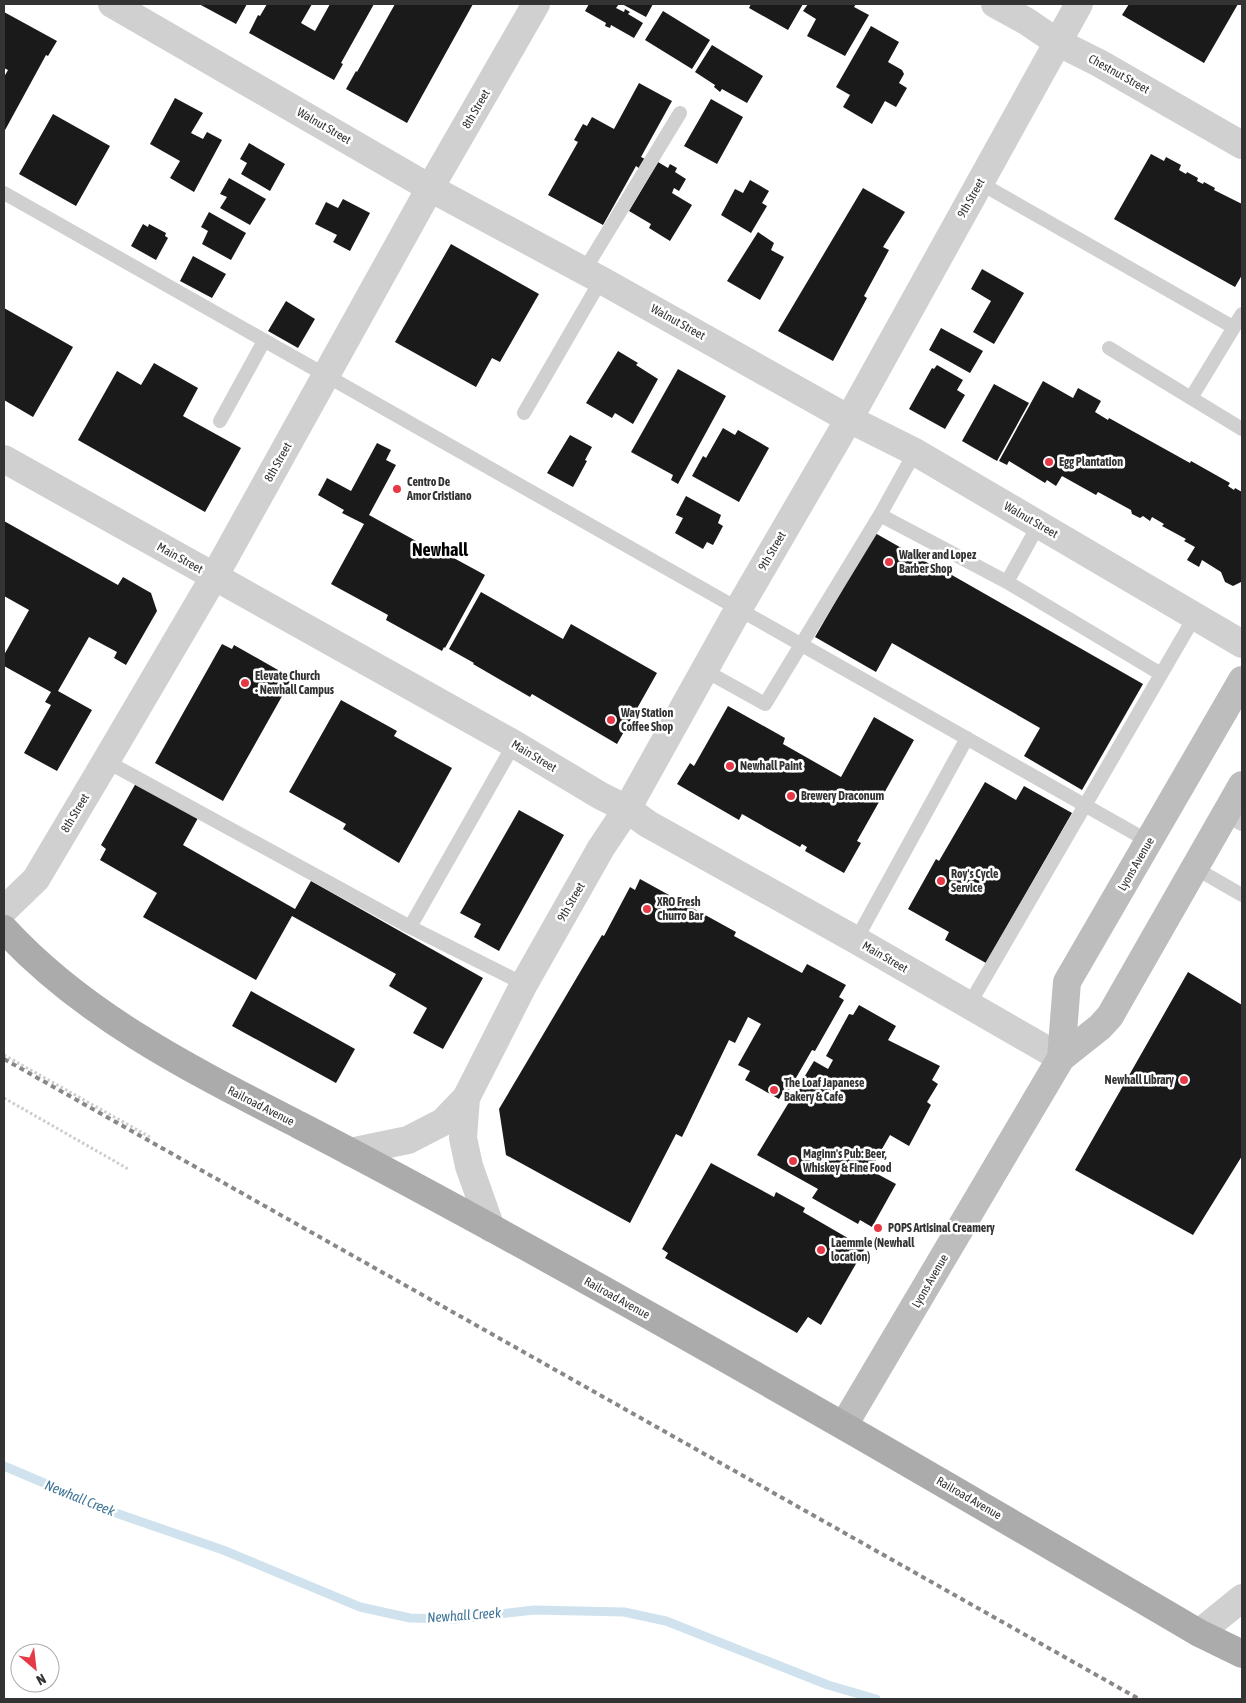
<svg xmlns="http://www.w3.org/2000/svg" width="1246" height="1703" font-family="'Asap Condensed',sans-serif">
	<rect width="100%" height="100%" fill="#fff"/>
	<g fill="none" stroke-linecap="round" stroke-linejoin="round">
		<path stroke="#cfe2ee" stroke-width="9" d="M 4,1466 L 110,1511 L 223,1550 L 360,1607 L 410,1618 L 456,1619 L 534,1610 L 624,1612 L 666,1621 L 828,1685 L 876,1699"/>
	</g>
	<path fill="#1a1a1a" d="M 199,4 L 247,4 L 236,24 Z
		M 267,4 L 312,4 L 301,23 L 315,31 L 330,4 L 374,4 L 341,63 L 343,64 L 334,80 L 249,33 L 258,15 L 260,16 Z
		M 395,4 L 473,4 L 407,123 L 346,89 L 356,71 L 357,72 Z
		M 589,4 L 619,4 L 616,8 L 624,12 L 625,9 L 630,12 L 628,14 L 643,23 L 634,38 L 611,25 L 610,28 L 605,26 L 606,23 L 585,11 Z
		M 622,4 L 653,4 L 646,17 Z
		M 751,4 L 803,4 L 788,30 L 749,8 Z
		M 808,4 L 856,4 L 854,7 L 869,15 L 845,56 L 807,36 L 816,19 L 803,11 Z
		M 1129,4 L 1238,4 L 1204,63 L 1122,15 Z
		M 663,11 L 710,40 L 692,69 L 645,40 Z
		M 4,12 L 57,41 L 48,56 L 46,55 L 4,132 L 4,77 L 8,70 L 4,68 Z
		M 871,26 L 899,42 L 888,62 L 902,70 L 904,74 L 899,83 L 907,88 L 896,107 L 885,101 L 872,124 L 843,107 L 850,95 L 836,87 Z
		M 712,45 L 763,76 L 747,103 L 722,89 L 720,92 L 714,87 L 715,85 L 695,72 Z
		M 639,83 L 672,101 L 641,157 L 645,159 L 640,169 L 636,166 L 603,225 L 548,195 L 578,142 L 574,140 L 583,124 L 587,126 L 592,117 L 614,129 Z
		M 175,98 L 203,113 L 191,133 L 203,139 L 207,132 L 222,140 L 194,192 L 170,178 L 180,161 L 150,144 Z
		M 711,99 L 743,117 L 717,164 L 684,146 Z
		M 53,114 L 110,146 L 76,206 L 19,174 Z
		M 249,143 L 285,164 L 270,191 L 241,174 L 247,163 L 240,159 Z
		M 1151,154 L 1164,161 L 1166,157 L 1181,165 L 1179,170 L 1186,174 L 1187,172 L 1198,178 L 1197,181 L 1203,184 L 1204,182 L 1215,188 L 1214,190 L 1242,204 L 1242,275 L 1235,287 L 1114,219 Z
		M 658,162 L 668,168 L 670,164 L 677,168 L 675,172 L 686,179 L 679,191 L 674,188 L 672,193 L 692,205 L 670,241 L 649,228 L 651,224 L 629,211 Z
		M 229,178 L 266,199 L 250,225 L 220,208 L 227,197 L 220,194 Z
		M 750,180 L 769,191 L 762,203 L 767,206 L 751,233 L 721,215 L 735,189 L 743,193 Z
		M 863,188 L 905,212 L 883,247 L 889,250 L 864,296 L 867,298 L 833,361 L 778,331 Z
		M 343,199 L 370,213 L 350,251 L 333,242 L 337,235 L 315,224 L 326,202 L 338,208 Z
		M 209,212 L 246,233 L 231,260 L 202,244 L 208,231 L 201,227 Z
		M 143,224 L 148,227 L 149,224 L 166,233 L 165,236 L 168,238 L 156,260 L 131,246 Z
		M 758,232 L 774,243 L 771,250 L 784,257 L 760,300 L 727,281 Z
		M 451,244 L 539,294 L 500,362 L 492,358 L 476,387 L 395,342 Z
		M 193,256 L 226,274 L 212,298 L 180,281 Z
		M 982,269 L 1024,293 L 994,344 L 973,332 L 991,301 L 971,289 Z
		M 286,301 L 315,319 L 298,348 L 268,331 Z
		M 4,308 L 73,347 L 33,417 L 4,400 Z
		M 941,328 L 983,351 L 970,373 L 929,350 Z
		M 618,351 L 638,363 L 636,365 L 658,379 L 633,424 L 615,413 L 612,418 L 586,403 Z
		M 154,363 L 198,388 L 183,416 L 241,448 L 205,512 L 78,440 L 117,371 L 141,385 Z
		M 937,365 L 963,380 L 957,390 L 965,395 L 945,429 L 909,409 L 932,368 L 934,369 Z
		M 678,369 L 726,396 L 678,484 L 671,480 L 673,475 L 631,452 Z
		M 1043,381 L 1073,398 L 1078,388 L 1101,401 L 1095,412 L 1108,420 L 1109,418 L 1190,463 L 1191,461 L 1230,483 L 1228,486 L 1234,490 L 1235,488 L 1242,492 L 1242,578 L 1241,582 L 1233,586 L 1225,582 L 1221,572 L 1202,560 L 1199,567 L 1187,560 L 1195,547 L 1184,541 L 1186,539 L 1162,526 L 1164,524 L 1152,517 L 1150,521 L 1143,516 L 1140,518 L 1132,514 L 1131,510 L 1098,492 L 1096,495 L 1062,476 L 1056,486 L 1047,480 L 1045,483 L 1009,461 L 1007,465 L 999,461 Z
		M 994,384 L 1029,403 L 997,461 L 962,441 Z
		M 723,428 L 735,435 L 738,430 L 769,448 L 739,502 L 692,476 L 703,456 L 706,458 Z
		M 570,435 L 592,447 L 585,460 L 587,461 L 573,487 L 547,473 Z
		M 377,443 L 391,450 L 386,460 L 396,465 L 369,515 L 427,547 L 428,544 L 485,575 L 445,648 L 444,647 L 442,651 L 386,620 L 388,615 L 331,584 L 364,524 L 342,513 L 344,510 L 318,495 L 327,478 L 351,491 Z
		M 686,496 L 721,515 L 718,523 L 723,526 L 713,545 L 707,542 L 703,549 L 675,533 L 683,518 L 676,515 Z
		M 4,521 L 118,585 L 123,577 L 151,593 L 157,611 L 126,665 L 114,658 L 117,652 L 89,637 L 58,691 L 92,710 L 57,771 L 24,753 L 51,705 L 45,702 L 51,692 L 4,666 L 4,655 L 29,610 L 4,596 Z
		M 875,533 L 935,567 L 936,566 L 1143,684 L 1082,790 L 1024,756 L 1040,728 L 892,643 L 876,672 L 815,637 Z
		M 481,592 L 563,639 L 571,624 L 657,673 L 617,744 L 532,694 L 530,697 L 473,664 L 474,663 L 449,649 Z
		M 222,644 L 232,649 L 234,645 L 285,674 L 283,678 L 290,682 L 223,801 L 155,763 Z
		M 341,700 L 397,731 L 394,736 L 452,768 L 399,863 L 343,829 L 346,824 L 289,792 Z
		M 728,706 L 785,738 L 783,744 L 841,777 L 874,717 L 914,740 L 857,841 L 861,843 L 844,873 L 805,851 L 807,847 L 802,844 L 800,847 L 742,814 L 739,820 L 677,784 L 690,763 L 694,766 Z
		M 985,782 L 1016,800 L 1024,786 L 1072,813 L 986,963 L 945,940 L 949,932 L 908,909 L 936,859 L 939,861 Z
		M 136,783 L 198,818 L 183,845 L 295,909 L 311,881 L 483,978 L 443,1049 L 413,1033 L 427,1008 L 389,986 L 396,974 L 292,916 L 256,980 L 143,917 L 157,893 L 100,860 L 106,849 L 101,845 Z
		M 519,810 L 564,835 L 499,951 L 474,937 L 481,924 L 460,913 Z
		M 640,879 L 736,932 L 734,936 L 802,973 L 807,964 L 846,985 L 839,997 L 844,1000 L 815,1051 L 812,1050 L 789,1090 L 785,1088 L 779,1099 L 745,1080 L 750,1071 L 738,1065 L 761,1024 L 748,1017 L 735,1043 L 729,1040 L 682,1137 L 676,1134 L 630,1223 L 506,1155 L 499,1109 L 602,935 L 604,936 L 630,887 L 635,890 Z
		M 1188,972 L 1242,1005 L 1242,1156 L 1193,1235 L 1075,1170 Z
		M 251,991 L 355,1049 L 336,1083 L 232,1026 Z
		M 859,1005 L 896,1026 L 888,1040 L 940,1066 L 932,1080 L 938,1084 L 927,1102 L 931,1105 L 909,1146 L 890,1135 L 870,1170 L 896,1184 L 872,1227 L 860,1220 L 858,1224 L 812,1198 L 818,1189 L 757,1155 L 814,1061 L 828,1069 L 833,1060 L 826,1056 L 849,1014 L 853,1015 Z
		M 711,1163 L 774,1197 L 776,1192 L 805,1208 L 803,1212 L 865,1248 L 821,1325 L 808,1317 L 797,1333 L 665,1258 L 668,1253 L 662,1249 Z"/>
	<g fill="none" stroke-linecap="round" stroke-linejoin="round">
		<path stroke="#cdcdcd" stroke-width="3" stroke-dasharray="2.5 2.5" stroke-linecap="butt" d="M 4,1055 L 150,1137
			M 4,1098 L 130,1170"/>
		<path stroke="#d0d0d0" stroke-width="14" d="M 980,183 L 1233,327
			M 4,193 L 1148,841
			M 584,271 L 680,113
			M 1242,314 L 1191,398 L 1242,429
			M 1109,348 L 1191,398
			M 524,413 L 601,280
			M 220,421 L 264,341
			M 880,515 L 1007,582 L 1161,674
			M 1007,582 L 1039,524
			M 704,670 L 765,704 L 880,515 L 915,452
			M 106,761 L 410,927 L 524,984
			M 1225,815 L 1242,824
			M 1195,868 L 1242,895
			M 410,927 L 514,744
			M 856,940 L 967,738
			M 969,1005 L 1195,616"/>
		<path stroke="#d0d0d0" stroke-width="28" d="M 112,4 L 430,188 L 601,280 L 849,419 L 915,452 L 1242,644
			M 995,4 L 1026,21 L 1057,42 L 1099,63 L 1242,145
			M 4,910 L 36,879 L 106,761 L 214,577 L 430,188 L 536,4
			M 466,1098 L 463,1138 L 469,1166 L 491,1228
			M 350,1152 L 408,1140 L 443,1122 L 466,1098 L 524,984 L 601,848 L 627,809 L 739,608 L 849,419 L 1079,4
			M 1199,1633 L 1242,1598"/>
		<path stroke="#d0d0d0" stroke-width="28" d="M 4,459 L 514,744 L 601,796 L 627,809 L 648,824 L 856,940 L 1061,1058"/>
		<path stroke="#bdbdbd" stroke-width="28" d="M 1061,1058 L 1067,982 L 1242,680
			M 844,1425 L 1061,1058 L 1100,1027 L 1110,1016 L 1242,785"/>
		<path stroke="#ababab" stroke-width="28" d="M 4,929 C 85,1017 194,1071 299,1125 C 363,1158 426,1192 490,1227 C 729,1358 964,1495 1199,1633 L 1242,1654"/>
		<path stroke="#888" stroke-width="4" stroke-dasharray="5 4" stroke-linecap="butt" d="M 4,1059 L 1139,1699"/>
	</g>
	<g fill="#e63946" stroke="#fff" stroke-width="2">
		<circle cx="1049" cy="462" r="5"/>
		<circle cx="397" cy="489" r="5"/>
		<circle cx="889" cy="562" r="5"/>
		<circle cx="245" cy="683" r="5"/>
		<circle cx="611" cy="720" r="5"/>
		<circle cx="730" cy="766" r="5"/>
		<circle cx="791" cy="796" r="5"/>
		<circle cx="941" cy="881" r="5"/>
		<circle cx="647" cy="909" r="5"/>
		<circle cx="1184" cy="1080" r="5"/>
		<circle cx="774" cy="1090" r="5"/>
		<circle cx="793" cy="1161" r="5"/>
		<circle cx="878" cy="1228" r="5"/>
		<circle cx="821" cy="1250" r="5"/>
	</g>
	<g text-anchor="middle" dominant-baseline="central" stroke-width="5" stroke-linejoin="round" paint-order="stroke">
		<g font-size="12" fill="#333" stroke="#fff">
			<text transform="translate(1119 74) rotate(29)">Chestnut Street</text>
			<text transform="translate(476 109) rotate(-60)">8th Street</text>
			<text transform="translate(324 126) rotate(30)">Walnut Street</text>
			<text transform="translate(971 198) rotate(-61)">9th Street</text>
			<text transform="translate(678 322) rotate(29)">Walnut Street</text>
			<text transform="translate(278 462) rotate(-61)">8th Street</text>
			<text transform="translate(1031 520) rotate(30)">Walnut Street</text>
			<text transform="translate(772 551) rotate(-60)">9th Street</text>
			<text transform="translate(180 558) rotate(29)">Main Street</text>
			<text transform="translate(534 756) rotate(31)">Main Street</text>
			<text transform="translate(75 813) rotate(-59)">8th Street</text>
			<text transform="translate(1136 864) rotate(-60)">Lyons Avenue</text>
			<text transform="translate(571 902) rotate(-60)">9th Street</text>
			<text transform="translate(885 957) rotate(30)">Main Street</text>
			<text transform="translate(261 1106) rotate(27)">Railroad Avenue</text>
			<text transform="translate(930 1281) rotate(-60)">Lyons Avenue</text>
			<text transform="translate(617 1298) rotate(29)">Railroad Avenue</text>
			<text transform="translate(969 1498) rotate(30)">Railroad Avenue</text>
		</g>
		<g font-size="12" font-weight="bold" fill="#333" stroke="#fff" text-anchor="start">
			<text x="1059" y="462">Egg Plantation</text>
			<text x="407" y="482">Centro De<tspan x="407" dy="14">Amor Cristiano</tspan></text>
			<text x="899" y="555">Walker and Lopez<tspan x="899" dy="14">Barber Shop</tspan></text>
			<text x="255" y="676">Elevate Church<tspan x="255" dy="14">- Newhall Campus</tspan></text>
			<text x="621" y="713">Way Station<tspan x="621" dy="14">Coffee Shop</tspan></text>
			<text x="740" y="766">Newhall Paint</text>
			<text x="801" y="796">Brewery Draconum</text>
			<text x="951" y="874">Roy's Cycle<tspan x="951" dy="14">Service</tspan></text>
			<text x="657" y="902">XRO Fresh<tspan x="657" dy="14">Churro Bar</tspan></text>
			<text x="1174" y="1080" text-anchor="end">Newhall Library</text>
			<text x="784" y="1083">The Loaf Japanese<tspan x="784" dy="14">Bakery &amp; Cafe</tspan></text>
			<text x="803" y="1154">Maginn's Pub: Beer,<tspan x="803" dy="14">Whiskey &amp; Fine Food</tspan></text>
			<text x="888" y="1228">POPS Artisinal Creamery</text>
			<text x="831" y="1243">Laemmle (Newhall<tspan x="831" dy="14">location)</tspan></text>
		</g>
		<g font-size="14" font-style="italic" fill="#3f7597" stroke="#fff">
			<text transform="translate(80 1498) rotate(22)">Newhall Creek</text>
			<text transform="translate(464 1615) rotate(-4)">Newhall Creek</text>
		</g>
		<g font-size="18" font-weight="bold" fill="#000" stroke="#fff">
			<text x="440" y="549">Newhall</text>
		</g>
	</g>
	<rect width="1246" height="1703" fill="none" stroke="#333333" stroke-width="10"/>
	<g transform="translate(35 1668) rotate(152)"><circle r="24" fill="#ffffff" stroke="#adadad"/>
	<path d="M0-4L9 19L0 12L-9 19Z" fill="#e63946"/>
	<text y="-8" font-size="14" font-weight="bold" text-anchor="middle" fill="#333333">N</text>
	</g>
</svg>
